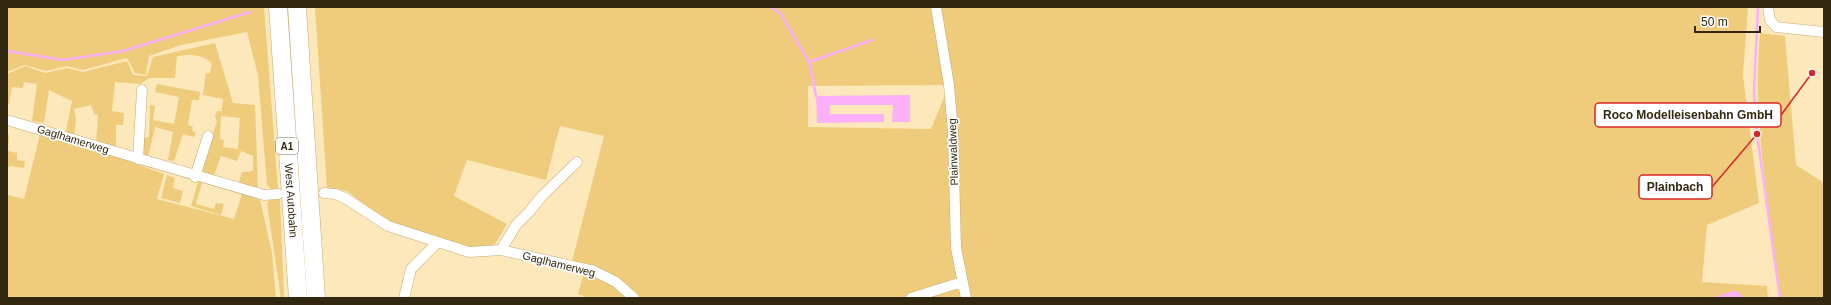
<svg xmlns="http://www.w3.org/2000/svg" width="1831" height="305" font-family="Helvetica,sans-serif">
	<rect width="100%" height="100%" fill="#fce8ba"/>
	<path fill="#eecc7c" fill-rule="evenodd" d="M 7,7 L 264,7 L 278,189 L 271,189 L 267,185 L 258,75 L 247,32 L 181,45 L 149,56 L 146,75 L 135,73 L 127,58 L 83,70 L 67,66 L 46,71 L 25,65 L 7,72 Z
		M 315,7 L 1748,7 L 1743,76 L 1759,203 L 1707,225 L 1702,282 L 1767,286 L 1768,298 L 583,298 L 584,296 L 578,294 L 585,269 L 571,265 L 604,136 L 560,126 L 546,180 L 467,160 L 454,196 L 507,224 L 494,246 L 469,248 L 412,230 L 381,217 L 347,191 L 327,188 ZM 949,85 L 931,129 L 808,127 L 808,86 Z
		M 1760,33 L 1785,36 L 1796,165 L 1824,183 L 1824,298 L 1781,298 C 1769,211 1752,122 1760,33 Z
		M 215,43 L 233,103 L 255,105 L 258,188 L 238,185 L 242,172 L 253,171 L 253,156 L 241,151 L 237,161 L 221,156 L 213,178 L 200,173 L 217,121 L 215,117 L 217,111 L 221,111 L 221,115 L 223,99 L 203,95 L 206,73 L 210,73 L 212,63 C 200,54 191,54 177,56 L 175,78 L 150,78 L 140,84 L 115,82 L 112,111 L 124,113 L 123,125 L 116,125 L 116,148 L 96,142 L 98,115 L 94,114 L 91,105 L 74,109 L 76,119 L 74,136 L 66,131 L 72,101 L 49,90 L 44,123 L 32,121 L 37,84 L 24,82 L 23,88 L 12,87 L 9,104 L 7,103 L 7,74 L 25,66 L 45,73 L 67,68 L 83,72 L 127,61 L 133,75 L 147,76 L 153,57 ZM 221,116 L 240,118 L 238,149 L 223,147 L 224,140 L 220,139 Z
		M 157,84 L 200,92 L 199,100 L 192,100 L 188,125 L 193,127 L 192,131 L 196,132 L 194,137 L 183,134 L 174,161 L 168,160 L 173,132 L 155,127 L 148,157 L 143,157 L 143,138 L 149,137 L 150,105 L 155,106 L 153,120 L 174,124 L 179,97 L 155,92 Z
		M 7,134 L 9,135 L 8,151 L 17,153 L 17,160 L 25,161 L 24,168 L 9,166 L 7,171 Z
		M 40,134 L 87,146 L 164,174 L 157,199 L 234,219 L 242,194 L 260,200 L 272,253 L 276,298 L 7,298 L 7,195 L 24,199 Z
		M 167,175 L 175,178 L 173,188 L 183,191 L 180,203 L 161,198 Z
		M 198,182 L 202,183 L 196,204 L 214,209 L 216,203 L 224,204 L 221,215 L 191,206 Z
		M 274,197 L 280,199 L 284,298 L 281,298 L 267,204 L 270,198 Z"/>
	<path fill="#fcb0fa" d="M 910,95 L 910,122 L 892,122 L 893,105 L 830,105 L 830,114 L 884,114 L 884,122 L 817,123 L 816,96 Z
		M 1732,291 L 1737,291 L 1744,298 L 1712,298 Z"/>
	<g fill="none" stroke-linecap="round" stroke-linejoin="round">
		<path stroke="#fcb0fa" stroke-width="2.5" d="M 771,7 L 780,13 L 809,62 L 816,96
			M 1758,7 L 1754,91 L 1757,134 L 1780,298
			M 7,51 L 63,60 L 123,51 L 250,12
			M 809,62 L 872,40"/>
		<g stroke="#c4ab73" stroke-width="11">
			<path id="minor" d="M 936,7 L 949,85 L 953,132 L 956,248 L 966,298
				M 1768,7 L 1770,20 L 1776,27 L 1824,32
				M 7,120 L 264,195 L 278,194
				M 138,159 L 142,90
				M 195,177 L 208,136
				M 324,193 L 335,194 L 345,198 L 388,226 L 469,252 L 501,250 L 594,271 L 616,282 L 634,298
				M 501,250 L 516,225 L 529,212 L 542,196 L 577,162
				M 404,298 L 411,269 L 438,242
				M 911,298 L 962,282"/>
		</g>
		<g stroke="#c4ab73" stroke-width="19">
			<g id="motorway">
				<path id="s1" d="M 278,7 L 298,298"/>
				<path d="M 297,7 L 316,298"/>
			</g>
		</g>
		<use href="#minor" stroke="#fff" stroke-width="10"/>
		<use href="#motorway" stroke="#fff" stroke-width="18"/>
	</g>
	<g text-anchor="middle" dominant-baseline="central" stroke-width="3.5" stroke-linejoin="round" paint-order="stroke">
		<rect fill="#fff" stroke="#706858" stroke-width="1" x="276" y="138" width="22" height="16" rx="3"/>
		<g font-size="10" font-weight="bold" fill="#322811">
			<text x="287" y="146">A1</text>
		</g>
		<g font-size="11" fill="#322811" stroke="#fff">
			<text transform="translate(73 139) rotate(17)">Gaglhamerweg</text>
			<text transform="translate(953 152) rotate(-92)">Plainwaldweg</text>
			<text stroke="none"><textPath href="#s1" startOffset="194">West Autobahn</textPath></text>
			<text transform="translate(559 264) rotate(14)">Gaglhamerweg</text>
		</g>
	</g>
	<path fill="none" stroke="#d62828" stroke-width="1.5" d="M1812 73L1781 115M1757 134L1712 187"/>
	<g fill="#d62828" stroke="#fff" stroke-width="1.5">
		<circle cx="1812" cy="73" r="4"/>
		<circle cx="1757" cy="134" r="4"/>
	</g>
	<g fill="#fff" stroke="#d62828" stroke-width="1.5">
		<rect x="1595" y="103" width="186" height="24" rx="4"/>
		<rect x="1639" y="175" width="73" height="24" rx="4"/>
	</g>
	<g font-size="12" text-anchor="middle" font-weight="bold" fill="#322811">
		<text x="1688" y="119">Roco Modelleisenbahn GmbH</text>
		<text x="1675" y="191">Plainbach</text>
	</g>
	<rect width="1831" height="305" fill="none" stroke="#322811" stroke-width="16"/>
	<path d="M1695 26v6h65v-6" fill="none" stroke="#322811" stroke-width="2"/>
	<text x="1701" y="26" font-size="12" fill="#322811" stroke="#ffffff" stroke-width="3" paint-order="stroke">50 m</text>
</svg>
